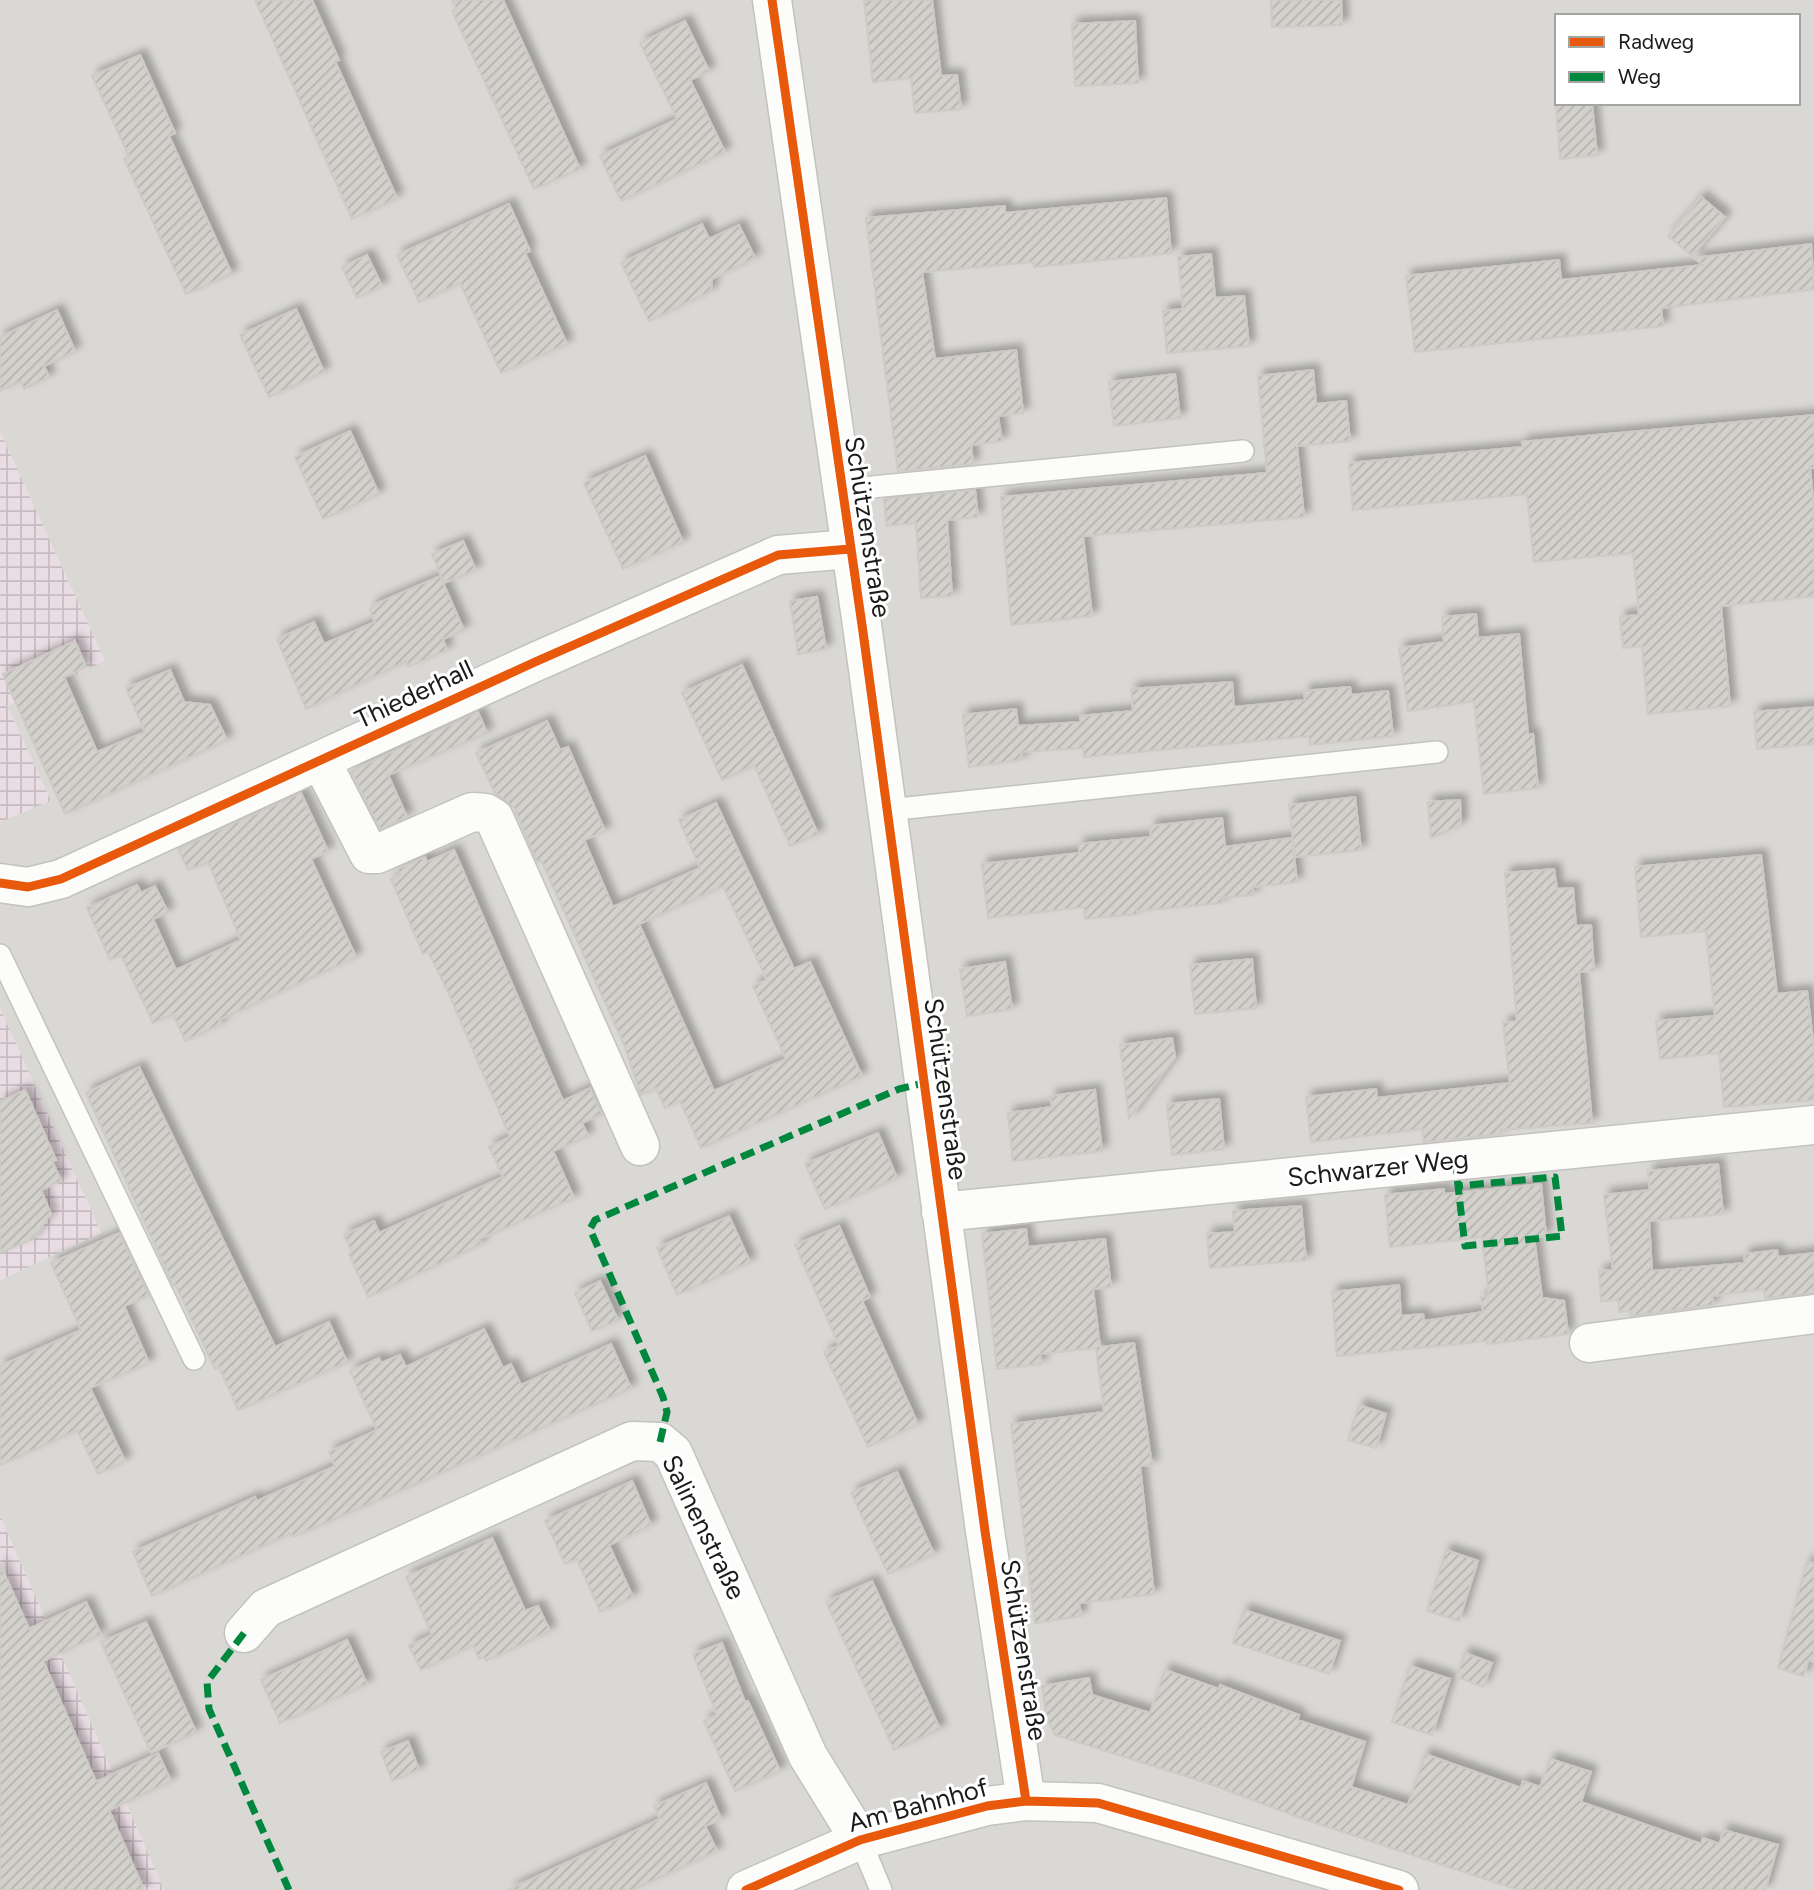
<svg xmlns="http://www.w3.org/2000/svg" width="1814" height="1890" font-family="Figtree,sans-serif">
	<defs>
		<pattern id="industrial-grid" width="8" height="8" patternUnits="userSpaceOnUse" patternTransform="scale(1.75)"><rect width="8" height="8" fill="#e9dce3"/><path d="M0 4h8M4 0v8" fill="none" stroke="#c7bcc2"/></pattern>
		<pattern id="building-hatch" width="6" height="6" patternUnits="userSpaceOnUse" patternTransform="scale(1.75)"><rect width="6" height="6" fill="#d3d1cc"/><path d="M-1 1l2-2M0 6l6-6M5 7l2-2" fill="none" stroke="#b5b3af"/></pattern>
		<filter id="shadow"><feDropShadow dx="6" dy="-6" stdDeviation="3.5" flood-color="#0004"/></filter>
	</defs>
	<rect width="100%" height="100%" fill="#eae9e4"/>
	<path fill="#d9d8d5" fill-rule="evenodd" d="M 0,0 L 1814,0 L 1814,1890 L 164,1890 L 0,1516 L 0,1280 L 101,1233 L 0,1008 L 0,822 L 51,801 L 7,706 L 105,661 L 0,432 ZM 1557,16 L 1798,16 L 1798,103 L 1557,103 Z"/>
	<path fill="url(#industrial-grid)" d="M 0,432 L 105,661 L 7,706 L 51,801 L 0,822 Z
		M 0,1008 L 101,1233 L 0,1280 Z
		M 0,1516 L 164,1890 L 0,1890 Z"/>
	<path fill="url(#building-hatch)" stroke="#cecac5" stroke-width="2" fill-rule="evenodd" filter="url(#shadow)" d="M 255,0 L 312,0 L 339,60 L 335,61 L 397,198 L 352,219 Z
		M 452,0 L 503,0 L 580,169 L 534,189 L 452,11 L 456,9 Z
		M 864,0 L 932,0 L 941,76 L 957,75 L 961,109 L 915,113 L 911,78 L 873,82 Z
		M 1271,0 L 1341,0 L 1342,25 L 1272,27 Z
		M 685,21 L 709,71 L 690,80 L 725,152 L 621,201 L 600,156 L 677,119 L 640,43 Z
		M 1135,21 L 1138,83 L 1075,86 L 1072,24 Z
		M 140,55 L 175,133 L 169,136 L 232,274 L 186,294 L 124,159 L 129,156 L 92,76 Z
		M 1556,103 L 1592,103 L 1597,155 L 1560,159 Z
		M 1701,197 L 1725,217 L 1692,256 L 1668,236 Z
		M 1166,198 L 1171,253 L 1034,267 L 1033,262 L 922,272 L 935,359 L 1016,350 L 1023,413 L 998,416 L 1002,441 L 971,445 L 973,464 L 898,471 L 866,218 L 1005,206 L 1005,213 Z
		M 509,204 L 530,251 L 525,253 L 567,344 L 501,373 L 460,283 L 419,302 L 397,255 Z
		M 702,224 L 709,239 L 739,225 L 755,258 L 712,279 L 711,291 L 649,321 L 621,263 Z
		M 1811,244 L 1814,289 L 1661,308 L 1663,326 L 1415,352 L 1406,276 L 1559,260 L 1561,280 L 1703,265 L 1694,258 Z
		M 1211,254 L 1215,298 L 1244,296 L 1249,346 L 1167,353 L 1163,311 L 1183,309 L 1178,257 Z
		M 367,255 L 382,286 L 357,298 L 342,267 Z
		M 296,309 L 324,372 L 269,397 L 240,335 Z
		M 57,310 L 75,351 L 44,366 L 49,377 L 24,389 L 21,381 L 0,391 L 0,337 Z
		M 1313,370 L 1316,404 L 1346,401 L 1350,441 L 1297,446 L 1304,517 L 1083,536 L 1092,616 L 1011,625 L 1001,497 L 1267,473 L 1258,376 Z
		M 1175,374 L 1180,418 L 1114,426 L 1109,382 Z
		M 1814,415 L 1814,468 L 1810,468 L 1814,511 L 1814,596 L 1721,606 L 1730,706 L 1648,714 L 1642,646 L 1623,648 L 1620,617 L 1639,615 L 1633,553 L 1534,562 L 1527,494 L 1353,510 L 1349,463 L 1523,447 L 1522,442 Z
		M 350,431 L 379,494 L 323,519 L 295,457 Z
		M 645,456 L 683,542 L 623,569 L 584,483 Z
		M 975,490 L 978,517 L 947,520 L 952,596 L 921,598 L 916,523 L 887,526 L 884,499 Z
		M 463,541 L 476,570 L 444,583 L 432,554 Z
		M 440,576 L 464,630 L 443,639 L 447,650 L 408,667 L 406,661 L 306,709 L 277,639 L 314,622 L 324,644 L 375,622 L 370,610 L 373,605 Z
		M 817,597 L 826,649 L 798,654 L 790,601 Z
		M 1476,614 L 1478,638 L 1519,634 L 1528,735 L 1533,734 L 1538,788 L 1484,794 L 1474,701 L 1408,711 L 1399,648 L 1444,642 L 1442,617 Z
		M 75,641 L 86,667 L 64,677 L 97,752 L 145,732 L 126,688 L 170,670 L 184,702 L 210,705 L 227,740 L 65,814 L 3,674 Z
		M 742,665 L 818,834 L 790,846 L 754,765 L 722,780 L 682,693 Z
		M 1232,682 L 1234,707 L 1305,700 L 1304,691 L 1350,687 L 1351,695 L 1388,691 L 1393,736 L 1310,745 L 1309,736 L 1084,757 L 1083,748 L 1021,752 L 1022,760 L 969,767 L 963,715 L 1016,709 L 1018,726 L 1081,722 L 1080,716 L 1133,711 L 1131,689 Z
		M 1814,707 L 1814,744 L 1757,749 L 1754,712 Z
		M 478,712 L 487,733 L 388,775 L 407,817 L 380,829 L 351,771 Z
		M 547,721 L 560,750 L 568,747 L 605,831 L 584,840 L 613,907 L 700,868 L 679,820 L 716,803 L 794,969 L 810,962 L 862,1076 L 701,1148 L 680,1101 L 665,1108 L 656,1088 L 641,1095 L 624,1045 L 541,860 L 537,862 L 514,808 L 495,793 L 476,753 ZM 723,886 L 767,980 L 753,986 L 786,1059 L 714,1091 L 639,924 Z
		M 301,793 L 328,851 L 311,859 L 356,957 L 219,1020 L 221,1024 L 185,1041 L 173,1014 L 153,1023 L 121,955 L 110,960 L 87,908 L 137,885 L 141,893 L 155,886 L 168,912 L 153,919 L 176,970 L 241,940 L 208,862 L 188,870 L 178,849 Z
		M 1355,797 L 1361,850 L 1295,857 L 1289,805 Z
		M 1460,800 L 1461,825 L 1431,838 L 1428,802 Z
		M 1222,818 L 1225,847 L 1292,838 L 1297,882 L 1252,887 L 1253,895 L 1221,898 L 1222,903 L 1137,911 L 1137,914 L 1085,919 L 1084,907 L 988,918 L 982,864 L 1079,853 L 1079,844 L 1151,837 L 1150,826 Z
		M 454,850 L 563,1101 L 590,1088 L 602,1114 L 582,1123 L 588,1136 L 553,1151 L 574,1198 L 479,1239 L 481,1244 L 368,1297 L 349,1254 L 352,1252 L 344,1235 L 374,1221 L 379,1233 L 503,1177 L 489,1147 L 510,1137 L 448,992 L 428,952 L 423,954 L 391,879 L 400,875 L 397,869 L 425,857 L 427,862 Z
		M 1761,855 L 1777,994 L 1807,991 L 1814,1049 L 1814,1100 L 1724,1107 L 1719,1053 L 1660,1059 L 1656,1021 L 1715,1016 L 1706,931 L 1641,937 L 1635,867 Z
		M 1554,869 L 1557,889 L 1573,888 L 1576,926 L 1591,925 L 1594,971 L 1579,972 L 1592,1123 L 1500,1130 L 1500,1134 L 1424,1142 L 1422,1129 L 1311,1142 L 1306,1097 L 1376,1089 L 1377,1098 L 1510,1083 L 1503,1023 L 1517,1021 L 1505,873 Z
		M 1252,959 L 1256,1008 L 1195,1014 L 1190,965 Z
		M 1005,962 L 1012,1009 L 967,1016 L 960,969 Z
		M 1172,1038 L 1175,1057 L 1129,1119 L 1120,1045 Z
		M 139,1067 L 275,1347 L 329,1322 L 347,1362 L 238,1410 L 219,1367 L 215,1369 L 175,1284 L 173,1285 L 86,1093 Z
		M 25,1090 L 56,1160 L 52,1161 L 61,1181 L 41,1190 L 51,1214 L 33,1239 L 0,1253 L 0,1102 Z
		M 1095,1090 L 1102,1151 L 1013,1161 L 1008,1113 L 1052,1107 L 1050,1096 Z
		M 1219,1099 L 1224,1149 L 1172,1155 L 1167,1104 Z
		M 878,1133 L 897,1178 L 825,1209 L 805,1164 Z
		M 1718,1164 L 1723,1214 L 1649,1221 L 1652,1271 L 1745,1263 L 1744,1254 L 1777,1250 L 1778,1257 L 1814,1253 L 1814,1293 L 1765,1298 L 1764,1289 L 1712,1296 L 1713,1305 L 1631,1316 L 1630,1311 L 1619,1312 L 1618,1300 L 1601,1301 L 1599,1271 L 1613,1270 L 1604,1195 L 1650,1190 L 1648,1171 Z
		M 1541,1184 L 1546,1236 L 1534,1237 L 1542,1298 L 1564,1301 L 1568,1334 L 1487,1344 L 1487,1341 L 1337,1356 L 1332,1292 L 1399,1285 L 1401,1316 L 1423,1314 L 1424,1321 L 1483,1312 L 1481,1297 L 1489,1296 L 1482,1237 L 1390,1247 L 1385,1195 L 1444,1189 L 1444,1194 Z
		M 1301,1206 L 1306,1260 L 1210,1268 L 1207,1234 L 1235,1232 L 1233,1211 Z
		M 729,1216 L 750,1262 L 677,1295 L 657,1248 Z
		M 839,1226 L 870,1297 L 862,1301 L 918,1424 L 868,1447 L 824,1352 L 839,1346 L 795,1245 Z
		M 1026,1229 L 1028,1247 L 1105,1239 L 1111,1287 L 1093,1289 L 1100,1347 L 1134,1343 L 1152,1465 L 1140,1466 L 1154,1594 L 1079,1603 L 1081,1616 L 1035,1623 L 1011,1424 L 1104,1412 L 1096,1348 L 1040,1354 L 1041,1364 L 997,1369 L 982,1234 Z
		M 119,1233 L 149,1295 L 124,1306 L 149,1363 L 90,1388 L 125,1461 L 98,1474 L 77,1430 L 0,1465 L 0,1366 L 81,1330 L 51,1263 Z
		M 600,1281 L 618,1320 L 592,1331 L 575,1293 Z
		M 484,1329 L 503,1368 L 511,1364 L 521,1385 L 611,1344 L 631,1388 L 420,1482 L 293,1537 L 291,1533 L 152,1596 L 133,1552 L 255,1497 L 257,1501 L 335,1466 L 329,1452 L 377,1430 L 350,1371 L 379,1358 L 381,1363 L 400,1355 L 406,1367 Z
		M 1359,1405 L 1386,1414 L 1376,1448 L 1348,1440 Z
		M 897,1472 L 934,1554 L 888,1574 L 851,1493 Z
		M 632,1481 L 651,1525 L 609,1545 L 633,1597 L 600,1612 L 577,1559 L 565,1564 L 545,1521 Z
		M 492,1538 L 525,1611 L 538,1606 L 550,1631 L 486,1661 L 484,1657 L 479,1659 L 473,1645 L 421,1670 L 409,1646 L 432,1635 L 406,1577 Z
		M 1446,1550 L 1478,1561 L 1459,1621 L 1427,1611 Z
		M 1807,1562 L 1814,1563 L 1814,1662 L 1809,1660 L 1803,1676 L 1778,1668 Z
		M 0,1564 L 29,1629 L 86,1602 L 101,1634 L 43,1661 L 96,1782 L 158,1753 L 171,1781 L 109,1810 L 144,1890 L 0,1890 Z
		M 872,1581 L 940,1729 L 894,1750 L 826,1602 Z
		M 1244,1610 L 1340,1641 L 1329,1674 L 1233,1643 Z
		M 146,1622 L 196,1732 L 151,1753 L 101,1642 Z
		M 347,1640 L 367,1684 L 280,1723 L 261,1680 Z
		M 722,1643 L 745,1702 L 748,1701 L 780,1771 L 735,1791 L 704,1721 L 717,1715 L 693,1654 Z
		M 1465,1653 L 1492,1663 L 1483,1687 L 1457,1677 Z
		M 1410,1666 L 1450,1679 L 1432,1735 L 1392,1722 Z
		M 1165,1670 L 1219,1689 L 1220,1685 L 1299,1715 L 1297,1720 L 1365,1742 L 1351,1787 L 1408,1805 L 1425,1754 L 1521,1788 L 1523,1781 L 1540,1787 L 1550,1759 L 1591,1772 L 1581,1802 L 1701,1844 L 1703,1838 L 1720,1844 L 1723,1830 L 1778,1845 L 1765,1890 L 1518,1890 L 1295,1816 L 1213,1785 L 1055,1735 L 1047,1719 L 1042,1686 L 1089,1678 L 1092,1695 L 1150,1713 Z
		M 408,1741 L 419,1770 L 392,1781 L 381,1752 Z
		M 706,1783 L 721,1819 L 705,1826 L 717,1851 L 632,1890 L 508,1890 L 660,1819 L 654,1806 Z"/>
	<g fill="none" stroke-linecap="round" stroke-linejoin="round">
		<g stroke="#c2c2c0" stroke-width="24">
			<path id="lane" d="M 841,490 L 1243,451
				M 888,810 L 1437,752
				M 0,955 L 194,1359
				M 860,1840 L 881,1890"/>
		</g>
		<g stroke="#c2c2c0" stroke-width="41">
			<path id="street" d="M 772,0 L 863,632 L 985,1531 L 1026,1801
				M 321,761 L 369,854 L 377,854 L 472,812 L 486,813 L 494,818 L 640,1146
				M 0,883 L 28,887 L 61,879 L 535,662 L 778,555 L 850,549
				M 941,1212 L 1814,1125
				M 1589,1343 L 1814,1314
				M 244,1633 L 266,1608 L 632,1441 L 660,1442 L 673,1453 L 808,1756 L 860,1840
				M 746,1890 L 860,1840 L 987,1806 L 1026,1801 L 1098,1803 L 1399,1890"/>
		</g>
		<use href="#lane" stroke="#fcfcfb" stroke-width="21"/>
		<use href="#street" stroke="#fcfcfb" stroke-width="38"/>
		<path stroke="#00873e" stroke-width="7" stroke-dasharray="14 7" stroke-linecap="butt" d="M 1455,1160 L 1465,1246 L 1562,1236 L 1555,1177 L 1458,1186
			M 660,1442 L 667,1412 L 663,1397 L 590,1229 L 595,1220 L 899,1089 L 924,1083
			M 244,1633 L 207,1682 L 209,1709 L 289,1890"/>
		<g stroke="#fff" stroke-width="13">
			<path id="cycleway" d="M 772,0 L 863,632 L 985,1531 L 1026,1801
				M 0,883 L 28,887 L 61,879 L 535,662 L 778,555 L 850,549
				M 746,1890 L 860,1840 L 987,1806 L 1026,1801 L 1098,1803 L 1399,1890"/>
		</g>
		<use href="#cycleway" stroke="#e8590c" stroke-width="9"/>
	</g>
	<g text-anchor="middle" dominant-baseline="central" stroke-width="6" stroke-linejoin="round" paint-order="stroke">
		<g font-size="26" fill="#1b1b1b" stroke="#fff">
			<text transform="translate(868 527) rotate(81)">Schützenstraße</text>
			<text transform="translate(414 694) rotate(-25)">Thiederhall</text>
			<text transform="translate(946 1089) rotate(82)">Schützenstraße</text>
			<text transform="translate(1378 1168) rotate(-6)">Schwarzer Weg</text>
			<text transform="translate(704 1527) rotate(64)">Salinenstraße</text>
			<text transform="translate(1024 1650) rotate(81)">Schützenstraße</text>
			<text transform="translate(918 1805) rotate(-15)">Am Bahnhof</text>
		</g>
	</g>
	<rect x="1555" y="14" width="245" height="91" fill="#ffffff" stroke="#a4a4a4" stroke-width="2"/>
	<rect x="1569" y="37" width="35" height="10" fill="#e8590c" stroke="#a4a4a4" stroke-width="2"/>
	<text x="1618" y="49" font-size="21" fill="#1b1b1b">Radweg</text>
	<rect x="1569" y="72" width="35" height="10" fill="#00873e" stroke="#a4a4a4" stroke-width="2"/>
	<text x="1618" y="84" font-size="21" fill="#1b1b1b">Weg</text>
</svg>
